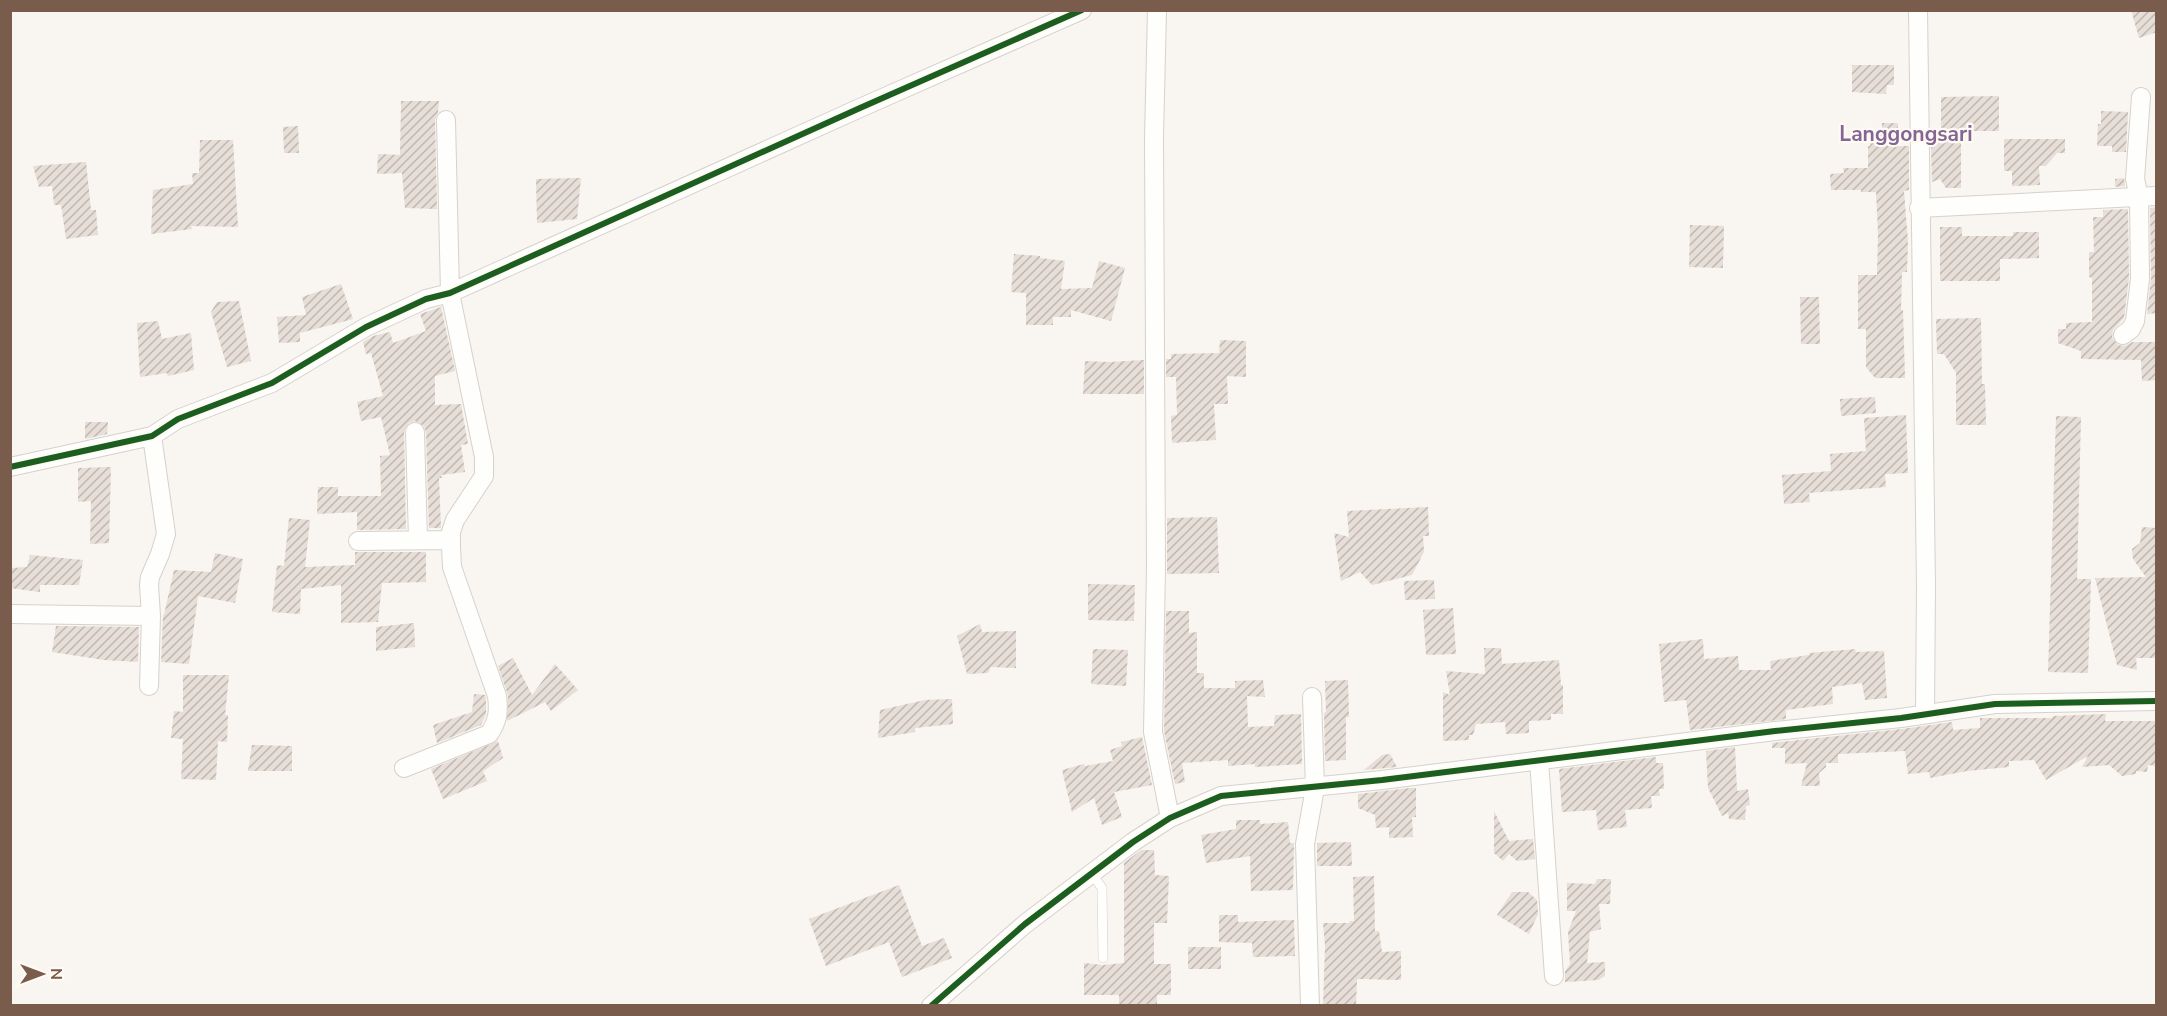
<svg xmlns="http://www.w3.org/2000/svg" width="2167" height="1016" font-family="'Nunito Sans',sans-serif">
	<defs>
		<pattern id="building-hatch" width="6" height="6" patternUnits="userSpaceOnUse" patternTransform="scale(1.5)"><rect width="6" height="6" fill="#e6ded7"/><path d="M-1 1l2-2M0 6l6-6M5 7l2-2" fill="none" stroke="#bfb7b1"/></pattern>
	</defs>
	<rect width="100%" height="100%" fill="#f9f5f0"/>
	<path fill="url(#building-hatch)" d="M 2131,10 L 2157,10 L 2157,32 L 2139,38 Z
		M 1852,65 L 1894,65 L 1894,85 L 1887,85 L 1886,94 L 1852,92 Z
		M 1999,96 L 1999,131 L 1961,131 L 1961,188 L 1946,188 L 1940,179 L 1932,182 L 1931,146 L 1941,140 L 1941,97 Z
		M 401,101 L 439,101 L 438,112 L 435,120 L 437,209 L 405,208 L 402,173 L 377,174 L 378,154 L 400,155 Z
		M 2101,111 L 2128,112 L 2126,152 L 2112,152 L 2112,146 L 2097,146 L 2098,124 L 2101,124 Z
		M 1882,123 L 1898,123 L 1898,146 L 1909,146 L 1909,190 L 1904,191 L 1908,242 L 1907,272 L 1902,272 L 1901,310 L 1903,310 L 1905,378 L 1875,378 L 1866,367 L 1866,329 L 1858,329 L 1858,275 L 1877,275 L 1878,234 L 1876,192 L 1861,192 L 1861,190 L 1831,190 L 1830,174 L 1844,173 L 1843,168 L 1868,168 L 1868,146 L 1870,146 L 1871,137 L 1882,133 Z
		M 298,126 L 299,153 L 284,153 L 283,127 Z
		M 2004,139 L 2065,139 L 2065,153 L 2057,153 L 2046,166 L 2039,166 L 2040,185 L 2012,186 L 2012,171 L 2004,171 Z
		M 200,140 L 233,140 L 238,227 L 191,226 L 192,229 L 151,234 L 153,190 L 193,184 L 192,173 L 199,173 Z
		M 86,162 L 91,210 L 96,210 L 98,235 L 66,239 L 61,205 L 54,205 L 52,186 L 39,187 L 33,166 Z
		M 581,178 L 577,219 L 537,223 L 536,179 Z
		M 2124,178 L 2125,186 L 2115,187 L 2115,179 Z
		M 2157,207 L 2157,313 L 2147,314 L 2151,279 L 2150,208 Z
		M 2128,209 L 2129,278 L 2124,318 L 2113,330 L 2112,337 L 2118,345 L 2124,346 L 2133,342 L 2157,342 L 2157,380 L 2142,381 L 2141,360 L 2081,359 L 2081,351 L 2058,343 L 2058,329 L 2066,329 L 2066,323 L 2092,322 L 2092,278 L 2089,277 L 2089,252 L 2094,252 L 2093,217 L 2103,217 L 2103,210 Z
		M 1690,225 L 1724,226 L 1723,268 L 1689,267 Z
		M 1940,227 L 1962,227 L 1962,236 L 2013,236 L 2013,232 L 2039,232 L 2039,258 L 2000,259 L 2000,281 L 1940,281 Z
		M 1014,254 L 1040,256 L 1040,258 L 1065,261 L 1061,289 L 1092,288 L 1099,261 L 1125,268 L 1111,321 L 1071,310 L 1071,317 L 1053,317 L 1053,325 L 1026,325 L 1026,293 L 1011,292 Z
		M 341,284 L 353,319 L 300,333 L 300,342 L 279,343 L 277,317 L 306,315 L 302,297 Z
		M 1800,297 L 1819,297 L 1820,344 L 1801,344 Z
		M 239,301 L 251,361 L 227,367 L 211,312 L 217,302 Z
		M 441,307 L 455,371 L 435,376 L 435,405 L 461,404 L 468,444 L 461,445 L 465,472 L 441,475 L 442,478 L 439,478 L 441,528 L 429,528 L 426,432 L 424,426 L 415,421 L 409,423 L 404,432 L 406,529 L 357,530 L 357,512 L 317,514 L 318,487 L 338,487 L 338,496 L 381,496 L 380,456 L 390,455 L 381,417 L 361,421 L 357,402 L 383,396 L 371,353 L 366,354 L 363,342 L 373,336 L 390,332 L 393,343 L 426,331 L 420,314 Z
		M 1981,318 L 1982,384 L 1985,384 L 1986,425 L 1956,425 L 1956,373 L 1944,354 L 1937,354 L 1936,319 Z
		M 158,321 L 162,339 L 191,333 L 194,370 L 168,376 L 167,373 L 140,377 L 137,323 Z
		M 1220,340 L 1246,341 L 1246,377 L 1227,376 L 1228,404 L 1214,404 L 1216,440 L 1172,443 L 1171,416 L 1177,415 L 1176,377 L 1166,377 L 1166,359 L 1171,359 L 1171,354 L 1219,353 Z
		M 1144,360 L 1144,394 L 1083,394 L 1085,361 L 1109,362 Z
		M 1875,397 L 1876,413 L 1841,416 L 1840,399 Z
		M 1906,415 L 1908,473 L 1885,474 L 1886,487 L 1809,493 L 1810,502 L 1784,504 L 1782,475 L 1831,471 L 1830,454 L 1866,451 L 1864,418 Z
		M 2056,416 L 2081,417 L 2077,579 L 2091,579 L 2088,673 L 2048,672 Z
		M 85,422 L 108,422 L 107,434 L 85,439 Z
		M 111,467 L 109,543 L 90,544 L 91,501 L 78,502 L 78,468 Z
		M 1428,507 L 1429,536 L 1423,536 L 1424,552 L 1412,575 L 1372,585 L 1360,572 L 1341,581 L 1334,533 L 1349,537 L 1347,511 Z
		M 1217,517 L 1219,573 L 1167,574 L 1167,518 Z
		M 289,518 L 310,520 L 305,567 L 355,565 L 355,552 L 426,552 L 426,582 L 382,583 L 378,622 L 341,623 L 341,585 L 301,589 L 300,614 L 272,612 L 277,565 L 284,566 Z
		M 2142,527 L 2157,528 L 2157,658 L 2136,658 L 2137,670 L 2117,665 L 2095,578 L 2146,577 L 2133,559 L 2132,549 L 2140,543 Z
		M 215,553 L 243,559 L 235,603 L 198,596 L 189,664 L 161,662 L 163,615 L 164,615 L 174,570 L 211,572 Z
		M 30,555 L 83,560 L 79,585 L 40,585 L 40,592 L 10,588 L 11,568 L 27,567 Z
		M 1434,580 L 1435,599 L 1405,600 L 1404,581 Z
		M 1088,584 L 1135,585 L 1134,621 L 1088,620 Z
		M 1453,608 L 1456,654 L 1426,655 L 1423,610 Z
		M 1166,611 L 1189,611 L 1189,633 L 1197,632 L 1197,673 L 1204,673 L 1204,688 L 1235,688 L 1235,681 L 1263,680 L 1265,697 L 1247,696 L 1248,727 L 1274,726 L 1275,715 L 1301,714 L 1302,764 L 1255,767 L 1255,764 L 1228,766 L 1228,760 L 1182,763 L 1185,782 L 1175,784 L 1164,731 Z
		M 414,623 L 415,647 L 376,651 L 376,627 Z
		M 980,624 L 982,632 L 1016,631 L 1016,668 L 991,667 L 988,673 L 967,674 L 957,636 Z
		M 56,626 L 139,627 L 138,662 L 104,660 L 52,652 Z
		M 1703,639 L 1704,659 L 1738,656 L 1739,670 L 1771,670 L 1770,661 L 1809,655 L 1809,653 L 1855,649 L 1856,652 L 1884,651 L 1887,698 L 1865,700 L 1862,683 L 1832,687 L 1833,704 L 1786,710 L 1786,719 L 1690,730 L 1686,700 L 1664,702 L 1659,644 Z
		M 1484,648 L 1501,648 L 1502,664 L 1559,660 L 1561,685 L 1563,685 L 1563,714 L 1551,714 L 1551,720 L 1529,721 L 1529,733 L 1506,734 L 1505,722 L 1476,724 L 1473,735 L 1469,735 L 1469,740 L 1443,741 L 1443,692 L 1450,695 L 1446,671 L 1485,674 Z
		M 1093,649 L 1128,650 L 1126,686 L 1091,684 Z
		M 513,658 L 532,695 L 555,664 L 578,690 L 551,711 L 545,702 L 507,721 L 508,695 L 498,666 Z
		M 183,675 L 229,675 L 225,715 L 228,715 L 227,742 L 218,741 L 216,780 L 181,779 L 183,739 L 171,738 L 174,711 L 183,712 Z
		M 1348,680 L 1349,717 L 1346,717 L 1346,760 L 1325,761 L 1324,713 L 1326,712 L 1325,681 Z
		M 474,694 L 485,695 L 486,699 L 486,714 L 481,725 L 437,743 L 433,725 L 472,712 Z
		M 952,699 L 953,724 L 915,728 L 915,732 L 878,738 L 880,710 L 925,700 Z
		M 2106,714 L 2105,721 L 2157,721 L 2157,766 L 2148,765 L 2147,772 L 2136,771 L 2136,774 L 2122,776 L 2109,765 L 2082,767 L 2088,756 L 2046,780 L 2034,760 L 2009,761 L 2009,767 L 1967,771 L 1930,778 L 1929,772 L 1908,774 L 1905,751 L 1838,754 L 1838,763 L 1826,763 L 1826,767 L 1819,773 L 1820,786 L 1801,786 L 1807,763 L 1785,764 L 1785,748 L 1772,748 L 1772,743 L 1902,729 L 1952,722 L 1953,730 L 1980,728 L 1980,718 L 2052,718 L 2053,716 Z
		M 1142,737 L 1152,785 L 1114,792 L 1122,817 L 1102,825 L 1094,798 L 1072,812 L 1062,770 L 1084,764 L 1085,766 L 1113,761 L 1110,750 L 1122,746 L 1121,742 Z
		M 498,741 L 503,758 L 483,771 L 487,781 L 443,799 L 431,769 Z
		M 252,745 L 292,746 L 292,771 L 248,771 Z
		M 1735,747 L 1737,791 L 1748,789 L 1750,805 L 1746,806 L 1745,820 L 1729,819 L 1728,813 L 1722,816 L 1708,788 L 1706,751 Z
		M 1390,754 L 1397,767 L 1364,770 L 1382,755 Z
		M 1656,757 L 1656,763 L 1663,763 L 1664,789 L 1659,789 L 1660,796 L 1651,796 L 1652,808 L 1625,810 L 1627,827 L 1598,830 L 1596,810 L 1562,812 L 1559,769 Z
		M 1410,788 L 1416,788 L 1416,817 L 1412,817 L 1413,837 L 1389,838 L 1389,827 L 1376,828 L 1375,815 L 1358,808 L 1358,794 Z
		M 1494,811 L 1509,841 L 1533,839 L 1535,859 L 1517,861 L 1509,854 L 1503,861 L 1494,853 Z
		M 1236,820 L 1260,820 L 1260,824 L 1288,822 L 1290,843 L 1294,843 L 1293,890 L 1251,891 L 1250,856 L 1206,863 L 1201,835 L 1236,829 Z
		M 1351,842 L 1352,866 L 1317,866 L 1317,843 Z
		M 1141,850 L 1154,850 L 1155,875 L 1169,876 L 1167,923 L 1154,923 L 1154,964 L 1171,964 L 1171,995 L 1157,995 L 1157,1005 L 1119,1005 L 1119,995 L 1084,995 L 1084,963 L 1103,965 L 1124,963 L 1124,863 Z
		M 1374,876 L 1375,931 L 1379,931 L 1382,952 L 1401,951 L 1401,980 L 1357,979 L 1356,1005 L 1323,1005 L 1325,946 L 1323,923 L 1349,923 L 1350,921 L 1354,921 L 1353,877 Z
		M 1597,879 L 1611,879 L 1610,904 L 1599,904 L 1601,929 L 1590,932 L 1587,963 L 1605,962 L 1605,976 L 1598,980 L 1565,982 L 1565,971 L 1570,964 L 1568,932 L 1576,911 L 1567,911 L 1567,883 L 1595,884 Z
		M 899,885 L 922,946 L 944,938 L 952,958 L 902,977 L 889,942 L 826,966 L 809,919 Z
		M 1512,892 L 1528,892 L 1537,900 L 1538,914 L 1529,934 L 1497,915 Z
		M 1219,915 L 1238,915 L 1238,922 L 1294,920 L 1295,956 L 1253,957 L 1252,943 L 1219,942 Z
		M 1188,947 L 1221,947 L 1221,969 L 1188,969 Z"/>
	<g fill="none" stroke-linecap="round" stroke-linejoin="round">
		<g stroke="#d7d1cb" stroke-width="10">
			<path id="service" d="M 1089,875 L 1097,881 L 1102,888 L 1103,958"/>
		</g>
		<g stroke="#d7d1cb" stroke-width="20">
			<path id="minor" d="M 1157,10 L 1154,138 L 1156,568 L 1153,732 L 1170,818
				M 1918,10 L 1926,585 L 1925,714
				M 1919,208 L 2156,196
				M 2123,335 L 2131,329 L 2135,321 L 2140,279 L 2139,197 L 2135,179 L 2141,97
				M 415,432 L 418,540
				M 10,467 L 152,436 L 178,419 L 272,383 L 366,327 L 426,299 L 450,293 L 860,108 L 1082,10
				M 358,541 L 451,540
				M 10,614 L 151,616
				M 149,686 L 151,616 L 149,585 L 150,577 L 160,554 L 166,534 L 152,436
				M 1539,760 L 1554,976
				M 404,768 L 489,734 C 498,721 499,711 497,696 L 452,567 L 451,546 L 451,532 L 455,520 L 484,476 L 484,457 L 450,293 L 446,120
				M 931,1006 L 1025,924 L 1133,842 L 1170,818 L 1221,796 L 1382,780 L 1775,731 L 1901,718 L 1995,704 L 2156,701
				M 1310,1006 L 1305,844 L 1315,788 L 1312,697"/>
		</g>
		<use href="#service" stroke="#fefefd" stroke-width="9"/>
		<use href="#minor" stroke="#fefefd" stroke-width="18"/>
		<g stroke="#fffaf3" stroke-width="10">
			<path id="cycleway" d="M 10,467 L 152,436 L 178,419 L 272,383 L 366,327 L 426,299 L 450,293 L 860,108 L 1082,10
				M 931,1006 L 1025,924 L 1133,842 L 1170,818 L 1221,796 L 1382,780 L 1775,731 L 1901,718 L 1995,704 L 2156,701"/>
		</g>
		<use href="#cycleway" stroke="#1b5e20" stroke-width="6"/>
	</g>
	<g text-anchor="middle" dominant-baseline="central" stroke-width="4.5" stroke-linejoin="round" paint-order="stroke">
		<g font-size="21" font-weight="bold" fill="#846695" stroke="#fffaf3">
			<text x="1906" y="134">Langgongsari</text>
		</g>
	</g>
	<rect width="2167" height="1016" fill="none" stroke="#7a5c4d" stroke-width="24"/>
	<g transform="translate(42 974) rotate(90)" stroke="#fffaf3" stroke-width="4.5" paint-order="stroke">
	<path d="M0-4.5L10 22L0 15L-10 22Z" fill="#7a5c4d"/>
	<text y="-9" font-size="16" font-weight="bold" text-anchor="middle" fill="#7a5c4d">N</text>
	</g>
</svg>
